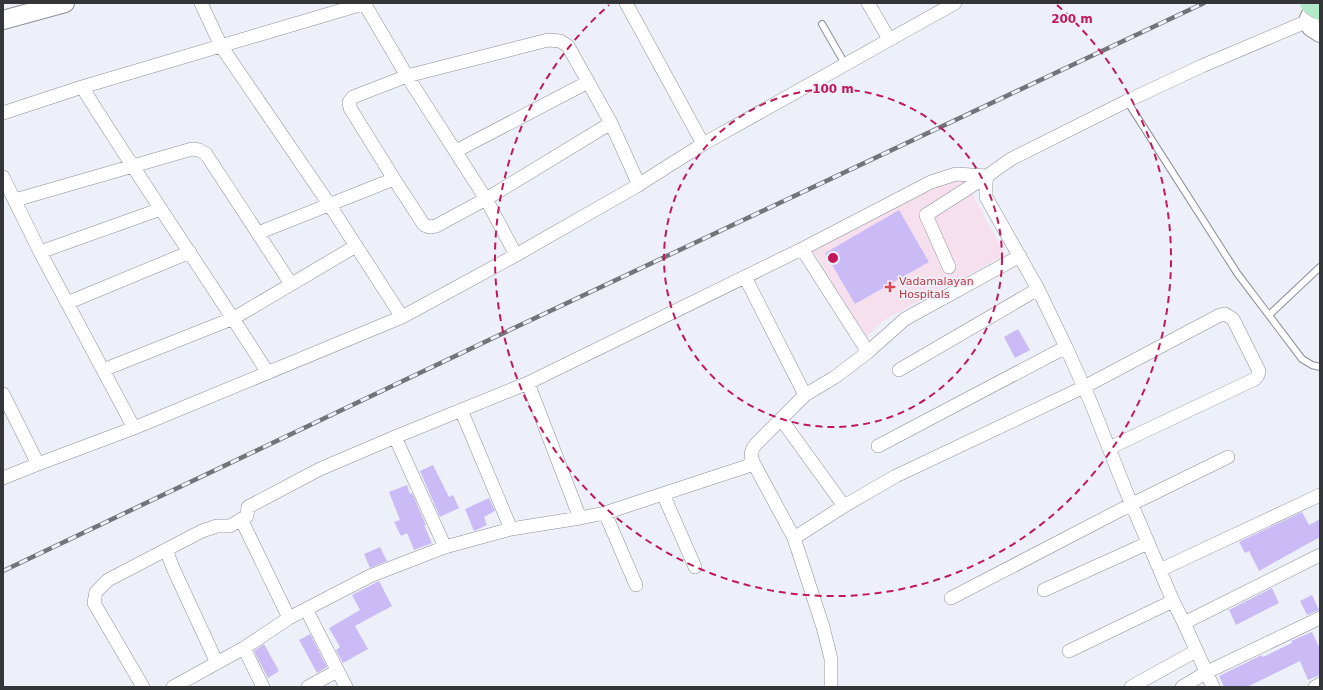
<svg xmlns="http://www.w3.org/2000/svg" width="1323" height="690" font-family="'DejaVu Sans',sans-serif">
	<rect width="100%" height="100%" fill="#eef0f9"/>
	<path fill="#f6e0ed" d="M 964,178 L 1005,255 L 884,320 L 865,338 L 812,250 L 932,188 Z"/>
	<path fill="#cabbf6" d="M 899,210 L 929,262 L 855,304 L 825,253 Z
		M 1018,329 L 1030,350 L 1015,358 L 1004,337 Z
		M 433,465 L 449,497 L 453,495 L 459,508 L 440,517 L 420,471 Z
		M 407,485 L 410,494 L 412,493 L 426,525 L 424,525 L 432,543 L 414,550 L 407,533 L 401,536 L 394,522 L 400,520 L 389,492 Z
		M 489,498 L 495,511 L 484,517 L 487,525 L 474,531 L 465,509 Z
		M 1302,512 L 1309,525 L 1320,519 L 1320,537 L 1259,571 L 1249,551 L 1245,553 L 1239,542 Z
		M 380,547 L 387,561 L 370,568 L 364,554 Z
		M 379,581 L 392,606 L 355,626 L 368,649 L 343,663 L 336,650 L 340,647 L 329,628 L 360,610 L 352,595 Z
		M 1272,588 L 1279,603 L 1236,625 L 1229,610 Z
		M 1312,595 L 1319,610 L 1307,615 L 1300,601 Z
		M 1312,632 L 1320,649 L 1320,675 L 1308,680 L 1300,661 L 1247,687 L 1224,687 L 1219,676 L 1262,655 L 1263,657 L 1292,643 L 1291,641 Z
		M 310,634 L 327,667 L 317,673 L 299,640 Z
		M 264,644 L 279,671 L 268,678 L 254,651 Z"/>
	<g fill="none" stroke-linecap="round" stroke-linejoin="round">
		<g stroke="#8d8f97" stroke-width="8">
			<path id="lane" d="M 822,24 L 845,64
				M 1127,101 L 1237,273 L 1302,359 L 1312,365 L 1320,367
				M 1269,315 L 1320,267"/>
		</g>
		<g stroke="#8d8f97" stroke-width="14">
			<path id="street" d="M 201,3 L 221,46 L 329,204 L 402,317
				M 364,3 L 407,76 L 486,199 L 516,255
				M 626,3 L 703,144
				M 868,3 L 889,39
				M 82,87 C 142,183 207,277 268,373
				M 3,113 L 82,87 L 366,3
				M 456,151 L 588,82
				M 3,177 L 40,252 L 134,428
				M 394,179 L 424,225 L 429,227 L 436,226 L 486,199 L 611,123
				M 15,200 L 192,149 L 199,150 L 206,154 L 291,284
				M 258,233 L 394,179 L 350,108 L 349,102 L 353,97 L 407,76 L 548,40 L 560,41 L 568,46 L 611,123 L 639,185
				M 802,249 L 868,352
				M 40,252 L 161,209
				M 949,267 L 926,215 L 987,176
				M 745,277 L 805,395
				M 67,303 L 190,252
				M 103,370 L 234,318 L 356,246
				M 899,370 L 1038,289
				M 528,383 L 580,518
				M 3,394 L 38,464
				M 461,410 L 511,529
				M 781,419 L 844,506
				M 395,437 L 445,547
				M 878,446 L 1066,347
				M 3,478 L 38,464 L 134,428 L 402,317 L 516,255 L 635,187 L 703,144 L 955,3
				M 663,494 L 695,567
				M 605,513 L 636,585
				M 241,519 L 289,618
				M 794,538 L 844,506 L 896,476 L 1084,387 L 1220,315 L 1225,314 L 1233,319 L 1259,371 L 1258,375 L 1255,379 L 1109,448
				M 166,550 L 173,568 L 217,663
				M 1160,570 L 1320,495
				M 1044,590 L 1148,543
				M 951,598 L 1132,504 L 1228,457
				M 306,609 L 346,687
				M 1184,623 L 1320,555
				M 244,648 L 263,687
				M 1069,651 L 1173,601
				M 143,687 L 94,603 L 96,592 L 108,580 L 202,531 L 217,526 L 230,526 L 247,516 L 248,507 L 320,469 L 395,437 L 528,383 L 802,249 L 931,182 L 956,174 L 987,176
				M 173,687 L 244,648 L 289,618 L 370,576 L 445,547 L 511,529 L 580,518 L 605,513 L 754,464
				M 308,687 L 337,671
				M 831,687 L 831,659 L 823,627 L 794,538 L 754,464 C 750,456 750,451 756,444 L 805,395 L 835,377 L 868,352 L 905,319 L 1020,256
				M 1131,687 L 1196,651
				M 1182,687 L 1207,672 L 1320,618
				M 1213,687 L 1184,623 L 1173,601 L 1126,491 L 1091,403 L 1066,347 L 1038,289 L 986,197 L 986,183 L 987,176 L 1011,159 L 1127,101 L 1202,66 L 1308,21
				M 1315,687 L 1320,684"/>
		</g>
		<g stroke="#8d8f97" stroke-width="20">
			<path id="secondary" d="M 1320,9 L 1310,16 L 1308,21 L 1311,27 L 1320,33
				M 3,20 L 65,3"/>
		</g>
		<use href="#lane" stroke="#fff" stroke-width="6"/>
		<use href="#street" stroke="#fff" stroke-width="13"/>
		<use href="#secondary" stroke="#fff" stroke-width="18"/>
		<g stroke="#737479" stroke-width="4.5">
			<path id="rail" d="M 3,571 L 514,328 L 1204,3"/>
		</g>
		<use href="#rail" stroke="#eef0f9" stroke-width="3" stroke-dasharray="9" stroke-linecap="butt"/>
		<g stroke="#cecfcf" stroke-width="22" stroke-linecap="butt">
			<path id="primary-bridge" d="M 1310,3 L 1320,10"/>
		</g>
		<use href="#primary-bridge" stroke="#b2e9c8" stroke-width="20"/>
	</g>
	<g fill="none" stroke="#c2185b" stroke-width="2" stroke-dasharray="7 5">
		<circle cx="833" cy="258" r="169"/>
		<path d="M1057 5A338 338 0 1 1 609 5"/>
	</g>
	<path fill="#e0444e" stroke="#eef0f9" stroke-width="1.5" d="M888 281h4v4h4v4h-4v4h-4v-4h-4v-4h4z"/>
	<g text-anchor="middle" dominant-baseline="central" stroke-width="3.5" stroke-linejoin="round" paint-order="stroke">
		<g font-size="11" fill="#be3a42" stroke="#eef0f9" text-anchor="start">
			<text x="899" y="281">Vadamalayan<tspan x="899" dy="13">Hospitals</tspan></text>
		</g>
	</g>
	<circle cx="833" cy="258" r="6" fill="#c2185b" stroke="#eef0f9" stroke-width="2"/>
	<g font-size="12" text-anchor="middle" font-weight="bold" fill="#c2185b" stroke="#eef0f9" stroke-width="3.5" stroke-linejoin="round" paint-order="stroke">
		<text x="1072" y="23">200 m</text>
		<text x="833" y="93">100 m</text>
	</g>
	<rect width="1323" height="690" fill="none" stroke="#343538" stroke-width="8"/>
</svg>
